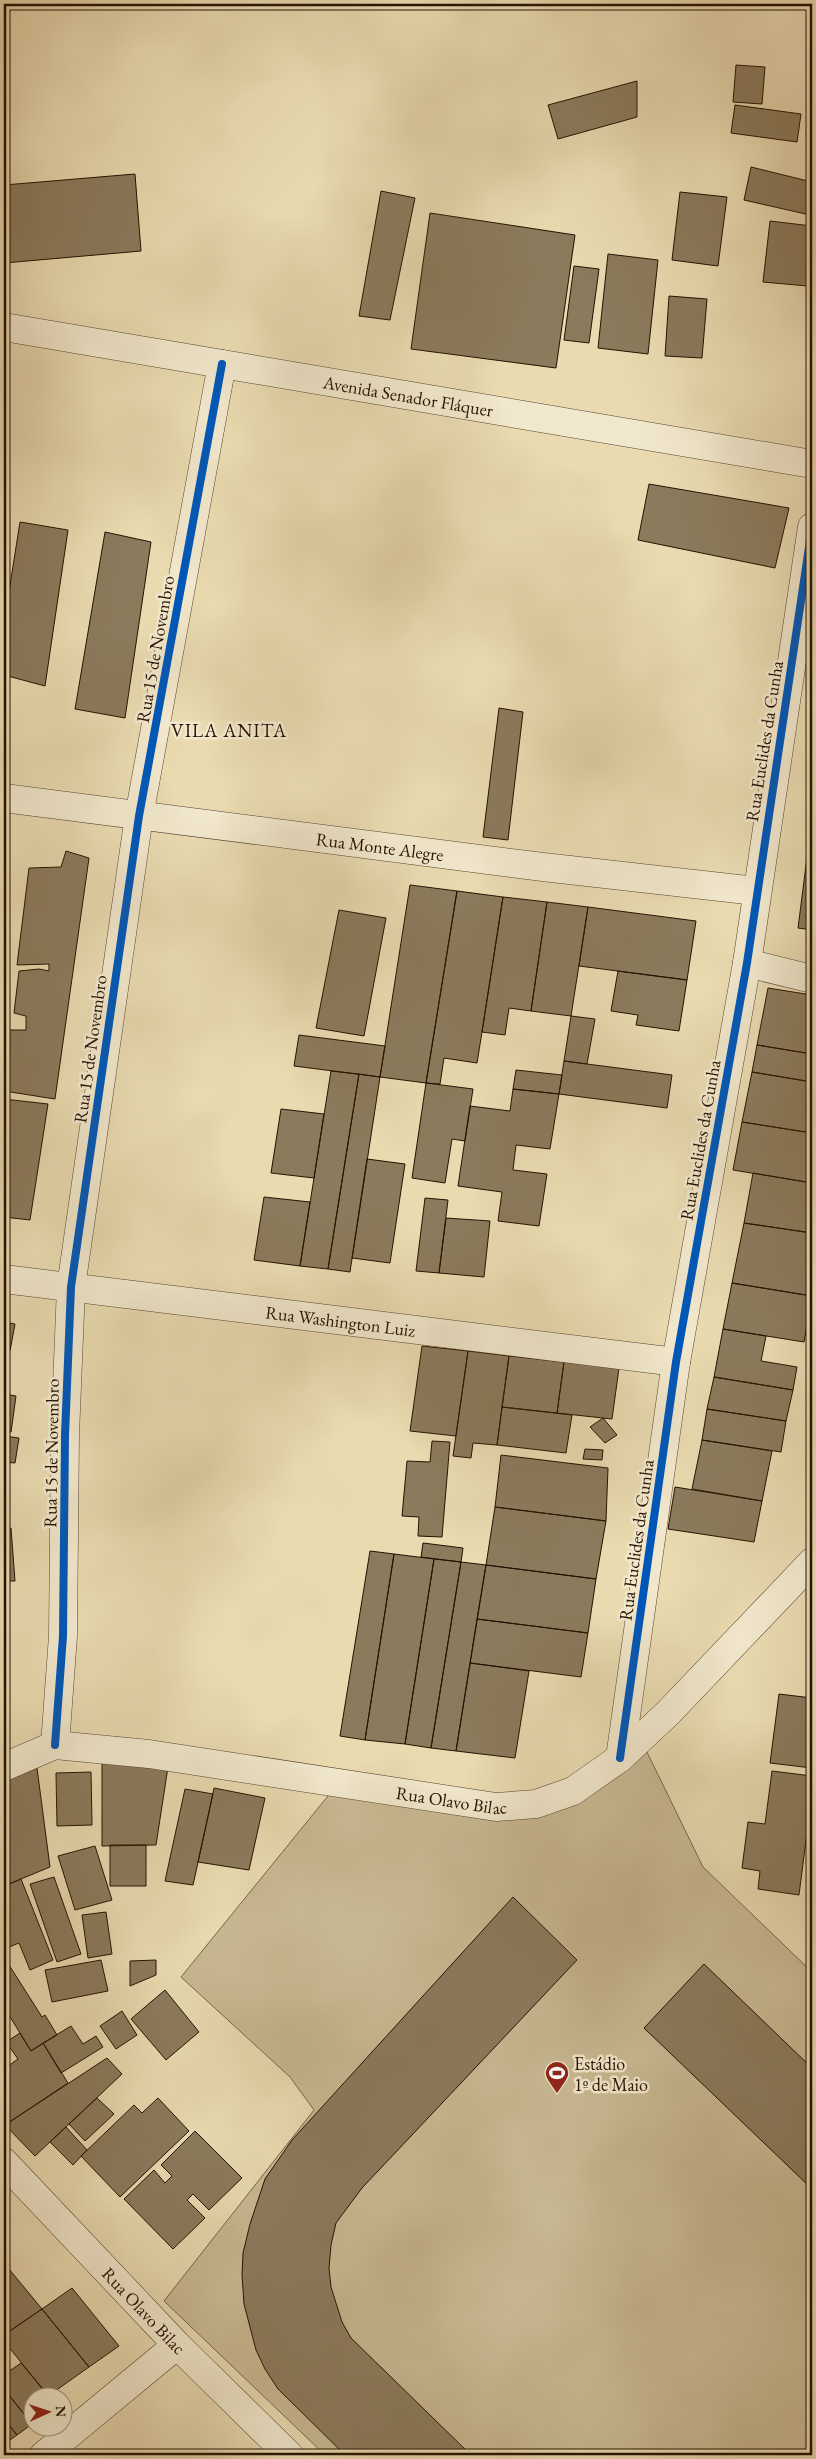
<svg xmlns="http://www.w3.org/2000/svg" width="816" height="2459" font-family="'EB Garamond',serif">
	<rect width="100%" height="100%" fill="#e9dab0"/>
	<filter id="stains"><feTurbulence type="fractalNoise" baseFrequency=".004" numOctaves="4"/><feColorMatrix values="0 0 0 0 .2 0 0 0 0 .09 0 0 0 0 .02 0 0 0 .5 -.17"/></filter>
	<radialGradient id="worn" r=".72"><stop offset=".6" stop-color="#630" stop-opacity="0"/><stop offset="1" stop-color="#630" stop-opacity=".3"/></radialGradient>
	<path fill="#c8b892" stroke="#76654a" d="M 646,1750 L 703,1867 L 812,1972 L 812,2455 L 325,2455 L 164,2301 L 314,2110 L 290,2077 L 181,1977 L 332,1791 L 526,1816 Z"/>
	<path fill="#8b7a5c" stroke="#251201" d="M 736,65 L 765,67 L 762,104 L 733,102 Z
		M 637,81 L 637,117 L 558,139 L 548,105 Z
		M 812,88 L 812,136 L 806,135 Z
		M 735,105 L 801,114 L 797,142 L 731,133 Z
		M 751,167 L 812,182 L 810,215 L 744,200 Z
		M 135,174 L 141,251 L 4,263 L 4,185 Z
		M 381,191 L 415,198 L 390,320 L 359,316 Z
		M 680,192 L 727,197 L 718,266 L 672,260 Z
		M 430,213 L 575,235 L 556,368 L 411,349 Z
		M 770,221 L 812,226 L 808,286 L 763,282 Z
		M 608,254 L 658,260 L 648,354 L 598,348 Z
		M 574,266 L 599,269 L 589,343 L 564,340 Z
		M 669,296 L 707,299 L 702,358 L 665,356 Z
		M 649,484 L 789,508 L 775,568 L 638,540 Z
		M 20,522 L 68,530 L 45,686 L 4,675 L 4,623 Z
		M 105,532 L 151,542 L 125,718 L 75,709 Z
		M 499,708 L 523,712 L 508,840 L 483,837 Z
		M 811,826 L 812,826 L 812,930 L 798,928 Z
		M 66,851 L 89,858 L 55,1099 L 4,1091 L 4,1063 L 9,1030 L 26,1030 L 26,1016 L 14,1013 L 19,971 L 39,969 L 49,971 L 49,964 L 17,965 L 29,868 L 61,867 Z
		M 410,885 L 457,891 L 426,1083 L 380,1077 Z
		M 457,891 L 503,897 L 482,1032 L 477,1063 L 444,1058 L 440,1084 L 426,1083 Z
		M 503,897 L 547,902 L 531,1011 L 509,1008 L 505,1035 L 482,1032 Z
		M 547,902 L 588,907 L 571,1016 L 531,1011 Z
		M 588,907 L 696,921 L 687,980 L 579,966 Z
		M 339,910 L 386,918 L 364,1036 L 316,1028 Z
		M 618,971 L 687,980 L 679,1031 L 636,1025 L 638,1015 L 611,1011 Z
		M 768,988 L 812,995 L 812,1054 L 757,1045 Z
		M 571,1016 L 595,1019 L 587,1064 L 564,1061 Z
		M 299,1035 L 385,1046 L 380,1077 L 294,1066 Z
		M 757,1045 L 812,1054 L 812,1082 L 752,1072 Z
		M 564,1061 L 672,1075 L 667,1108 L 559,1094 Z
		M 516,1070 L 562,1075 L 559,1094 L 513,1089 Z
		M 331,1071 L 359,1074 L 328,1269 L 300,1266 Z
		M 752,1072 L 812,1082 L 812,1133 L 742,1122 Z
		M 359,1074 L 380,1077 L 350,1272 L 328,1269 Z
		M 426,1083 L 473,1089 L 465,1141 L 452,1139 L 445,1183 L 412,1178 Z
		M 513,1089 L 559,1094 L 550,1149 L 516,1145 L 513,1170 L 547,1174 L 539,1226 L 498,1221 L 502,1192 L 458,1186 L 470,1106 L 510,1111 Z
		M 4,1099 L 48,1104 L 30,1220 L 4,1217 Z
		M 281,1109 L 324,1114 L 314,1178 L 271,1173 Z
		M 742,1122 L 812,1133 L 812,1183 L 733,1170 Z
		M 367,1159 L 405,1164 L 390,1263 L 352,1258 Z
		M 753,1173 L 812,1183 L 812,1233 L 744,1223 Z
		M 264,1197 L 310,1202 L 300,1266 L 254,1260 Z
		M 425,1198 L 448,1200 L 439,1273 L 416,1271 Z
		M 446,1218 L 490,1221 L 484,1277 L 439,1273 Z
		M 744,1223 L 812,1233 L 812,1296 L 732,1283 Z
		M 732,1283 L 812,1296 L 804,1342 L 723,1329 Z
		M 4,1322 L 15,1324 L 10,1351 L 4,1350 Z
		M 723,1329 L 766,1336 L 761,1361 L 797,1367 L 793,1390 L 714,1377 Z
		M 422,1346 L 468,1351 L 456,1436 L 410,1431 Z
		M 468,1351 L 509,1356 L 497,1445 L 473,1443 L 471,1458 L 453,1456 Z
		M 509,1356 L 564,1362 L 557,1413 L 502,1407 Z
		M 564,1362 L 619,1368 L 612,1419 L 557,1413 Z
		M 714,1377 L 793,1390 L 786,1421 L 707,1409 Z
		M 4,1394 L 16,1396 L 11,1432 L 4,1431 Z
		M 502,1407 L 572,1415 L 566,1453 L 497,1445 Z
		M 707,1409 L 786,1421 L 781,1452 L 702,1440 Z
		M 603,1418 L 617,1435 L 605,1443 L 590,1427 Z
		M 4,1436 L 19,1438 L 15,1463 L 4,1462 Z
		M 702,1440 L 772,1451 L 762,1501 L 692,1489 Z
		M 432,1441 L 450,1442 L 442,1537 L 418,1536 L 419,1517 L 402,1516 L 407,1461 L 430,1462 Z
		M 585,1449 L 603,1450 L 602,1460 L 583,1459 Z
		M 501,1455 L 608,1468 L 606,1521 L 495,1507 Z
		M 675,1487 L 762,1501 L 754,1542 L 668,1529 Z
		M 495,1507 L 606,1521 L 596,1579 L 486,1565 Z
		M 11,1528 L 15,1581 L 4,1581 L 4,1529 Z
		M 423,1543 L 463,1548 L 461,1562 L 421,1557 Z
		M 370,1551 L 394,1554 L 365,1740 L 340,1736 Z
		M 394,1554 L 434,1559 L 405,1744 L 365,1740 Z
		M 434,1559 L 461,1562 L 431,1748 L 405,1744 Z
		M 461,1562 L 486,1565 L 456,1751 L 431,1748 Z
		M 486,1565 L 596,1579 L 588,1633 L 477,1619 Z
		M 477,1619 L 588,1633 L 581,1677 L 470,1663 Z
		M 470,1663 L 529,1671 L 515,1758 L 456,1751 Z
		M 779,1694 L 812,1698 L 812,1768 L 770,1763 Z
		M 102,1757 L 168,1767 L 156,1845 L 102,1846 Z
		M 37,1768 L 50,1867 L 4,1886 L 4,1840 L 10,1837 L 4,1822 L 4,1781 Z
		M 772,1771 L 812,1776 L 812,1793 L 799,1895 L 758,1889 L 760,1871 L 742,1868 L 748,1822 L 765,1824 Z
		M 91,1772 L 92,1825 L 57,1826 L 56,1773 Z
		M 214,1788 L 265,1798 L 249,1870 L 198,1862 Z
		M 185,1789 L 213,1794 L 193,1885 L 165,1881 Z
		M 110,1845 L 146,1845 L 146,1886 L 110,1886 Z
		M 95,1846 L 112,1900 L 75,1910 L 58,1856 Z
		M 54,1877 L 81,1954 L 57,1962 L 30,1884 Z
		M 21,1879 L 53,1960 L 30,1970 L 19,1943 L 4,1949 L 4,1886 Z
		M 513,1897 L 577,1960 L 362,2188 L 336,2223 L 331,2245 L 329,2268 L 331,2287 L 342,2322 L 351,2338 L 471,2455 L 345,2455 L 278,2389 L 265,2369 L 256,2350 L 244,2304 L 242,2275 L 243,2253 L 250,2224 L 265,2179 L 292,2140 Z
		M 106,1912 L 112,1954 L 88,1958 L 82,1915 Z
		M 101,1960 L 108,1991 L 52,2002 L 45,1970 Z
		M 156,1960 L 156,1975 L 130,1986 L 130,1961 Z
		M 704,1964 L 812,2068 L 812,2189 L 644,2028 Z
		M 9,1965 L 42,2017 L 45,2015 L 57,2035 L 31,2051 L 4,2007 L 4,1968 Z
		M 165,1990 L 199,2032 L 166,2060 L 131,2019 Z
		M 122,2011 L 137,2035 L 116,2049 L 100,2026 Z
		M 71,2026 L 83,2044 L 96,2036 L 103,2047 L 61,2073 L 43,2043 Z
		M 20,2033 L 31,2051 L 43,2043 L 68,2083 L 5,2125 L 4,2069 L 18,2059 L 6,2042 Z
		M 107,2058 L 122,2074 L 35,2156 L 5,2125 Z
		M 97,2098 L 114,2114 L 85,2141 L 69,2124 Z
		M 158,2098 L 189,2131 L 120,2197 L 81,2156 L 134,2105 L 142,2113 Z
		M 66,2127 L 87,2150 L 73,2165 L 50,2142 Z
		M 195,2131 L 242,2178 L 209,2210 L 193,2194 L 187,2200 L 205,2218 L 173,2249 L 124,2199 L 154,2170 L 165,2183 L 172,2176 L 161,2165 Z
		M 4,2263 L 42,2309 L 4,2335 Z
		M 72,2288 L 119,2346 L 89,2367 L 42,2309 Z
		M 42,2309 L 89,2367 L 48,2396 L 4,2341 L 4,2335 Z
		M 4,2361 L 11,2370 L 21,2363 L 49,2396 L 32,2396 L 32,2424 L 4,2389 Z
		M 4,2389 L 32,2424 L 17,2435 L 4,2419 Z
		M 4,2419 L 17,2435 L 4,2444 Z"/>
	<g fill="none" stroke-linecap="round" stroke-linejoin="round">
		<g stroke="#56442d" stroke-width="29">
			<g id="minor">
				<path id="s1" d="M 4,798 L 543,867 L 756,891"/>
				<path d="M 747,963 L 812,979"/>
				<path id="s2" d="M 4,1279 L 676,1362"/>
				<path d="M 55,1745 L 63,1636 L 65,1435 L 71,1287 L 139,816 L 222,364"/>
				<path d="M 620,1758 L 676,1362 L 747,963 L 812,527"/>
				<path id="s3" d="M 4,1767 L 55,1745 L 149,1754 L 496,1807 L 536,1804 L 573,1791 L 620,1758 L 668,1713 L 812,1562"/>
				<path id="s4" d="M 4,2162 L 177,2345 L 289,2455"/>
				<path d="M 44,2455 L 177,2345"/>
			</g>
		</g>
		<g stroke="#56442d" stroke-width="29">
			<g id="tertiary">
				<path id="s5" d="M 4,327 L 812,464"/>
			</g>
		</g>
		<use href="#minor" stroke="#f1e7cc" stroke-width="28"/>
		<use href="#tertiary" stroke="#f1e7cc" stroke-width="28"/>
		<g stroke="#f1e7cc" stroke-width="11">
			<path id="cycleway" d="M 55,1745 L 63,1636 L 65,1435 L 71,1287 L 139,816 L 222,364
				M 620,1758 L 676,1362 L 747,963 L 812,527"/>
		</g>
		<use href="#cycleway" stroke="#0057b8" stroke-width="8"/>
	</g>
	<defs>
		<g id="stadium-pin" transform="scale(1.25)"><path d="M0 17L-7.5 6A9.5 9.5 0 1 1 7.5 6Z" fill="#8f2418" stroke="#f1e7cc"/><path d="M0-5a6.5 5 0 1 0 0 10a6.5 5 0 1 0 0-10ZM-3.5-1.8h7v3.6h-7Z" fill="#fff"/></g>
	</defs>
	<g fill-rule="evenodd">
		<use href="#stadium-pin" x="557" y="2073"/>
	</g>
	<g text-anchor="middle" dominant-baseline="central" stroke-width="5" stroke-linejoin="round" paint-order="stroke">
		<g font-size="18" fill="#251201" stroke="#f1e7cc">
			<text stroke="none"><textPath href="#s5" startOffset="410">Avenida Senador Fláquer</textPath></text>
			<text transform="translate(155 649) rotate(-80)">Rua 15 de Novembro</text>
			<text transform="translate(764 741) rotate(-81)">Rua Euclides da Cunha</text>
			<text stroke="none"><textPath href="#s1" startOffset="379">Rua Monte Alegre</textPath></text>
			<text transform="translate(90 1049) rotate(-82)">Rua 15 de Novembro</text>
			<text transform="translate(700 1140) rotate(-80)">Rua Euclides da Cunha</text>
			<text stroke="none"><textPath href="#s2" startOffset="339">Rua Washington Luiz</textPath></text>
			<text transform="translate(51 1453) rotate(-89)">Rua 15 de Novembro</text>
			<text transform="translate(636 1540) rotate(-82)">Rua Euclides da Cunha</text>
			<text stroke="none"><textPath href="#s3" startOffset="456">Rua Olavo Bilac</textPath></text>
			<text stroke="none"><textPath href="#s4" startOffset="204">Rua Olavo Bilac</textPath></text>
		</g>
		<g font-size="18" fill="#251201" stroke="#f1e7cc" text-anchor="start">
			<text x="574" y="2063">Estádio<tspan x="574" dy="21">1º de Maio</tspan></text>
		</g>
		<g font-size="19" letter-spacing="1" fill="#251201" stroke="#f1e7cc">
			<text x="229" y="730">VILA ANITA</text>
		</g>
	</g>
	<rect width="816" height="2459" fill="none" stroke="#e9dab0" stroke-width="20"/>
	<rect x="5" y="5" width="806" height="2449" fill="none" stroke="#251201" stroke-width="2.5"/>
	<rect x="10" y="10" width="796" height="2439" fill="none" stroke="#251201"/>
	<g transform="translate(48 2412) rotate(87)"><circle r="24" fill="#f1e7cc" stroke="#9f927b"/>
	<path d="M0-4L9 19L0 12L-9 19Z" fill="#8f2418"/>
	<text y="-8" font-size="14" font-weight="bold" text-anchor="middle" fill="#251201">N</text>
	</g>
	<rect width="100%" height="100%" filter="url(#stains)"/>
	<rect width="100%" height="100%" fill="url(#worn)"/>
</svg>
